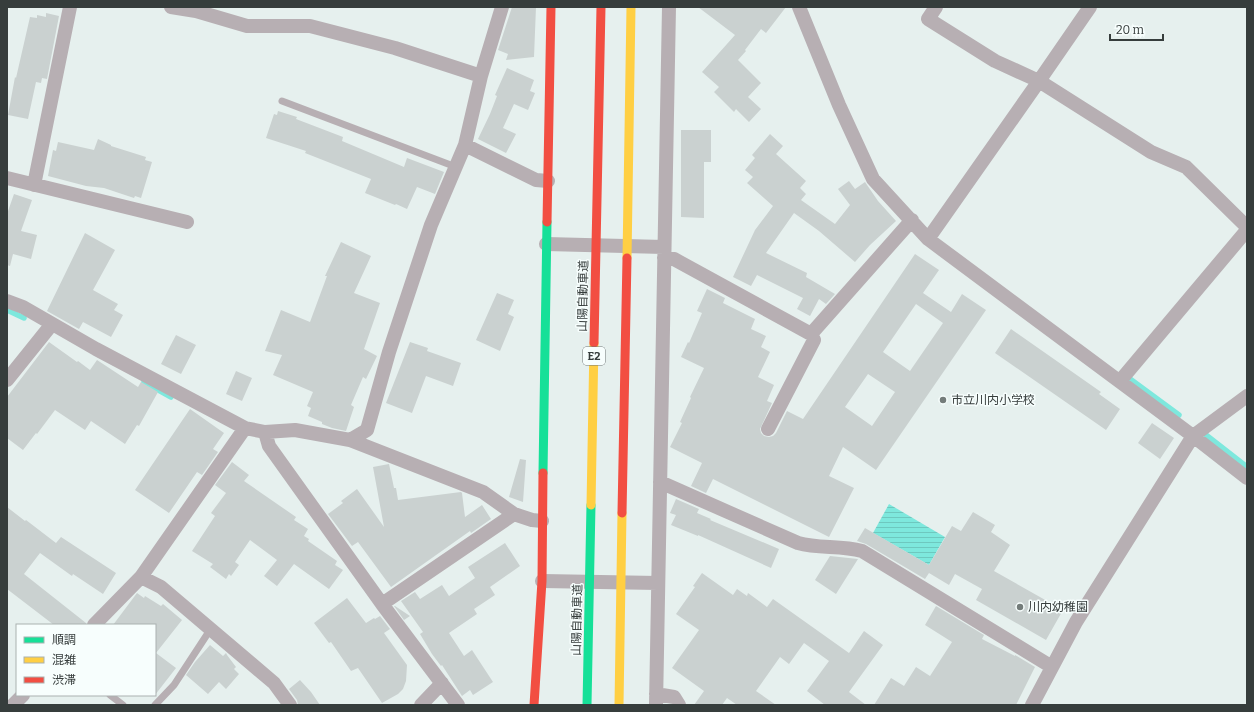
<svg xmlns="http://www.w3.org/2000/svg" width="1254" height="712" font-family="Bitter,'Noto Sans JP',serif">
	<defs>
		<pattern id="water-rules" width="6" height="5" patternUnits="userSpaceOnUse"><rect width="6" height="5" fill="#7ee8dd"/><path d="M0 2.5h6" fill="none" stroke="#6ec8bf"/></pattern>
	</defs>
	<rect width="100%" height="100%" fill="#e6f0ee"/>
	<path fill="url(#water-rules)" d="M 889,504 L 945,537 L 929,565 L 873,533 Z"/>
	<g fill="none" stroke-linecap="round" stroke-linejoin="round">
		<path stroke="#7ee8dd" stroke-width="5.5" d="M 7,310 L 24,318
			M 1126,376 L 1179,415
			M 144,382 L 171,397
			M 1206,435 L 1247,467"/>
	</g>
	<path fill="#cad1d0" fill-rule="evenodd" d="M 512,7 L 536,7 L 534,57 L 506,60 L 508,54 L 498,50 Z
		M 698,7 L 786,7 L 766,33 L 761,29 L 745,50 L 746,51 L 738,60 L 761,83 L 748,97 L 761,109 L 749,122 L 736,109 L 734,112 L 714,92 L 719,87 L 702,72 L 735,35 Z
		M 46,13 L 59,16 L 47,79 L 42,78 L 41,83 L 36,82 L 28,119 L 8,115 L 15,77 L 16,78 L 30,17 L 37,18 L 37,15 L 46,17 Z
		M 507,68 L 534,80 L 530,91 L 535,93 L 528,110 L 514,104 L 503,128 L 516,134 L 506,153 L 478,139 L 490,114 L 497,96 L 495,95 Z
		M 278,111 L 297,117 L 296,119 L 343,137 L 342,141 L 404,167 L 407,158 L 444,172 L 435,194 L 417,187 L 407,209 L 396,204 L 395,205 L 365,193 L 371,179 L 305,153 L 306,151 L 266,138 L 274,114 L 277,115 Z
		M 681,130 L 711,130 L 711,162 L 704,162 L 704,218 L 681,217 Z
		M 770,134 L 783,146 L 776,154 L 806,181 L 800,188 L 806,194 L 801,200 L 835,224 L 850,205 L 838,189 L 849,181 L 855,189 L 865,182 L 878,201 L 896,221 L 870,245 L 855,262 L 819,231 L 794,213 L 766,253 L 807,273 L 806,277 L 835,294 L 826,304 L 819,299 L 810,316 L 797,309 L 803,298 L 757,275 L 751,286 L 733,277 L 755,230 L 773,206 L 747,183 L 753,177 L 745,170 L 755,158 L 752,155 Z
		M 98,139 L 111,145 L 111,146 L 146,157 L 145,160 L 152,162 L 141,198 L 135,196 L 134,198 L 104,188 L 86,186 L 48,176 L 53,150 L 56,151 L 58,142 L 94,150 Z
		M 14,194 L 32,200 L 21,231 L 37,235 L 31,259 L 13,254 L 10,266 L 7,265 L 7,214 Z
		M 85,233 L 115,250 L 93,290 L 118,304 L 114,310 L 123,315 L 111,337 L 83,322 L 79,329 L 47,311 Z
		M 341,242 L 371,256 L 354,293 L 380,303 L 364,349 L 377,356 L 366,379 L 363,377 L 351,405 L 354,407 L 346,431 L 332,428 L 322,424 L 322,422 L 308,416 L 311,408 L 307,406 L 313,392 L 273,375 L 282,355 L 265,351 L 281,310 L 310,322 L 327,276 L 325,276 Z
		M 915,254 L 939,270 L 923,293 L 951,312 L 962,294 L 986,310 L 876,470 L 843,447 L 829,476 L 854,488 L 829,537 L 713,479 L 706,493 L 691,486 L 702,463 L 670,447 L 682,423 L 680,422 L 691,398 L 690,397 L 704,368 L 681,357 L 688,342 L 689,343 L 702,313 L 697,311 L 707,289 L 725,298 L 723,303 L 755,319 L 751,329 L 766,336 L 761,347 L 770,352 L 758,377 L 774,385 L 767,401 L 772,403 L 760,429 L 761,433 L 764,436 L 769,437 L 773,436 L 776,433 L 787,411 L 803,419 ZM 916,304 L 943,323 L 910,371 L 883,352 ZM 868,374 L 895,392 L 872,426 L 845,407 Z
		M 497,293 L 514,300 L 508,314 L 514,317 L 500,351 L 476,340 Z
		M 1011,329 L 1101,392 L 1099,394 L 1120,409 L 1106,430 L 995,353 Z
		M 176,335 L 196,345 L 181,374 L 161,364 Z
		M 49,342 L 77,362 L 78,361 L 90,370 L 97,360 L 138,387 L 141,382 L 158,392 L 139,426 L 137,425 L 125,444 L 91,421 L 85,430 L 55,410 L 37,434 L 36,433 L 23,450 L 7,438 L 7,397 Z
		M 410,342 L 428,348 L 427,351 L 461,363 L 453,386 L 426,376 L 412,413 L 386,403 Z
		M 236,371 L 252,378 L 242,401 L 226,394 Z
		M 190,409 L 224,433 L 213,449 L 218,452 L 202,475 L 197,472 L 169,513 L 135,490 Z
		M 1152,423 L 1174,438 L 1160,459 L 1138,443 Z
		M 520,459 L 526,460 L 523,502 L 509,497 Z
		M 232,462 L 249,475 L 244,481 L 296,517 L 294,520 L 308,529 L 304,536 L 309,539 L 308,541 L 337,561 L 335,565 L 343,570 L 329,589 L 294,564 L 277,586 L 264,576 L 277,560 L 250,540 L 235,562 L 239,565 L 231,576 L 229,574 L 226,579 L 210,567 L 213,564 L 192,551 L 215,516 L 211,513 L 226,493 L 215,485 Z
		M 389,464 L 394,488 L 396,488 L 398,500 L 461,492 L 462,493 L 465,517 L 482,505 L 491,519 L 471,533 L 470,531 L 391,587 L 358,542 L 352,546 L 328,514 L 343,503 L 341,501 L 357,489 L 384,527 L 373,467 Z
		M 676,499 L 699,509 L 697,513 L 711,519 L 710,520 L 779,549 L 771,568 L 698,535 L 698,536 L 671,525 L 676,515 L 670,513 Z
		M 7,507 L 25,521 L 26,520 L 56,543 L 61,537 L 116,573 L 103,594 L 73,574 L 72,576 L 40,553 L 24,574 L 86,623 L 86,625 L 54,625 L 7,589 Z
		M 973,512 L 995,525 L 991,532 L 1010,545 L 994,571 L 1063,610 L 1046,640 L 976,600 L 982,589 L 955,574 L 949,585 L 929,573 L 925,579 L 866,544 L 857,541 L 865,528 L 929,565 L 952,526 L 961,531 Z
		M 505,543 L 520,566 L 490,587 L 495,595 L 474,609 L 477,614 L 449,633 L 464,656 L 472,650 L 493,682 L 473,695 L 470,690 L 462,696 L 442,665 L 441,666 L 432,654 L 420,634 L 423,632 L 401,601 L 415,592 L 420,599 L 442,585 L 449,596 L 475,578 L 468,567 Z
		M 830,556 L 858,559 L 836,594 L 815,580 Z
		M 702,573 L 733,595 L 737,589 L 747,596 L 748,593 L 767,607 L 773,599 L 849,653 L 864,631 L 883,645 L 849,692 L 866,705 L 825,705 L 807,691 L 829,661 L 804,643 L 789,664 L 780,657 L 756,691 L 776,705 L 737,705 L 727,698 L 722,705 L 694,705 L 704,691 L 672,668 L 699,630 L 676,614 L 695,587 L 693,586 Z
		M 137,593 L 144,598 L 145,596 L 161,606 L 163,604 L 182,620 L 156,653 L 176,668 L 155,695 L 155,625 L 113,625 Z
		M 347,598 L 366,623 L 374,618 L 375,619 L 380,616 L 390,629 L 384,633 L 407,665 L 406,681 L 403,689 L 398,694 L 382,703 L 358,668 L 351,671 L 331,642 L 329,643 L 314,623 Z
		M 394,606 L 395,606 L 410,616 L 404,620 Z
		M 936,606 L 984,635 L 982,639 L 1015,656 L 1015,655 L 1035,667 L 1016,705 L 874,705 L 891,678 L 904,686 L 916,667 L 930,676 L 952,642 L 925,625 Z
		M 210,645 L 223,656 L 226,653 L 227,655 L 236,667 L 234,669 L 239,674 L 226,689 L 219,682 L 208,694 L 186,675 L 195,662 Z
		M 300,680 L 311,692 L 320,705 L 298,705 L 297,700 L 289,689 Z"/>
	<g fill="none" stroke-linecap="round" stroke-linejoin="round">
		<path stroke="#b7afb3" stroke-width="7" d="M 282,101 L 456,167
			M 110,695 L 123,705
			M 155,705 L 174,685 L 210,630"/>
		<path stroke="#b7afb3" stroke-width="14" d="M 171,7 L 196,11 L 247,26 L 310,26 L 395,48 L 481,76
			M 799,7 L 839,105 L 873,179 L 928,239 L 1193,436 L 1247,478
			M 936,7 L 928,19 L 995,61 L 1039,81 L 1151,152 L 1186,167 L 1247,227
			M 465,145 L 536,180 L 548,181
			M 7,178 L 187,222
			M 34,185 L 70,7
			M 928,239 L 1039,81 L 1090,7
			M 546,244 L 664,247
			M 664,258 L 674,259 L 811,334 L 912,220
			M 7,301 L 23,307 L 96,349 L 245,428 L 265,432 L 295,430 L 350,440 L 483,492 L 514,514 L 532,520 L 542,521
			M 7,380 L 52,324
			M 1120,381 L 1247,230
			M 768,429 L 814,340 L 811,334
			M 265,432 L 269,446 L 382,604 L 458,705
			M 350,440 L 367,430 L 389,352 L 431,225 L 465,145 L 481,76 L 502,7
			M 660,482 L 798,543 C 819,549 840,545 862,551 L 1052,667
			M 141,577 L 161,587 L 274,683 L 290,705
			M 542,581 L 658,583
			M 382,604 L 514,514
			M 94,625 L 141,577 L 245,428
			M 656,694 L 674,697 L 679,705
			M 13,705 L 23,695
			M 421,705 L 442,683
			M 656,705 L 669,7
			M 1032,705 L 1076,622 L 1193,436 L 1247,396"/>
		<path stroke="#16e098" stroke-width="9" d="M 543,473 L 547,222
			M 587,705 L 591,505"/>
		<path stroke="#ffcf43" stroke-width="9" d="M 627,258 L 631,7
			M 591,505 L 594,343
			M 619,705 L 622,513"/>
		<path stroke="#f24e42" stroke-width="9" d="M 547,222 L 551,7
			M 594,343 L 601,7
			M 622,513 L 627,258
			M 534,705 L 542,581 L 543,473"/>
	</g>
	<g fill="#747c7a" stroke="#f7fefd" stroke-width="1.5">
		<circle cx="943" cy="400" r="4"/>
		<circle cx="1020" cy="607" r="4"/>
	</g>
	<g text-anchor="middle" dominant-baseline="central" stroke-width="3" stroke-linejoin="round" paint-order="stroke">
		<rect fill="#f7fefd" stroke="#707776" stroke-width="1" x="583" y="347" width="22" height="18" rx="3"/>
		<g font-size="11" font-weight="bold" fill="#363d3c">
			<text x="594" y="356">E2</text>
		</g>
		<g font-size="12" fill="#363d3c" stroke="#f7fefd">
			<text transform="translate(583 296) rotate(-89)">山陽自動車道</text>
			<text transform="translate(577 620) rotate(-89)">山陽自動車道</text>
		</g>
		<g font-size="12" fill="#363d3c" stroke="#f7fefd" text-anchor="start">
			<text x="951" y="400">市立川内小学校</text>
			<text x="1028" y="607">川内幼稚園</text>
		</g>
	</g>
	<rect width="1254" height="712" fill="none" stroke="#363d3c" stroke-width="16"/>
	<rect x="16" y="624" width="140" height="72" fill="#f7fefd" stroke="#aab1b0"/>
	<rect x="24" y="637" width="20" height="6" fill="#16e098" stroke="#aab1b0"/>
	<text x="52" y="644" font-size="12" fill="#363d3c">順調</text>
	<rect x="24" y="657" width="20" height="6" fill="#ffcf43" stroke="#aab1b0"/>
	<text x="52" y="664" font-size="12" fill="#363d3c">混雑</text>
	<rect x="24" y="677" width="20" height="6" fill="#f24e42" stroke="#aab1b0"/>
	<text x="52" y="684" font-size="12" fill="#363d3c">渋滞</text>
	<path d="M1110 34v6h53v-6" fill="none" stroke="#363d3c" stroke-width="2"/>
	<text x="1116" y="34" font-size="12" fill="#363d3c" stroke="#f7fefd" stroke-width="3" paint-order="stroke">20 m</text>
</svg>
